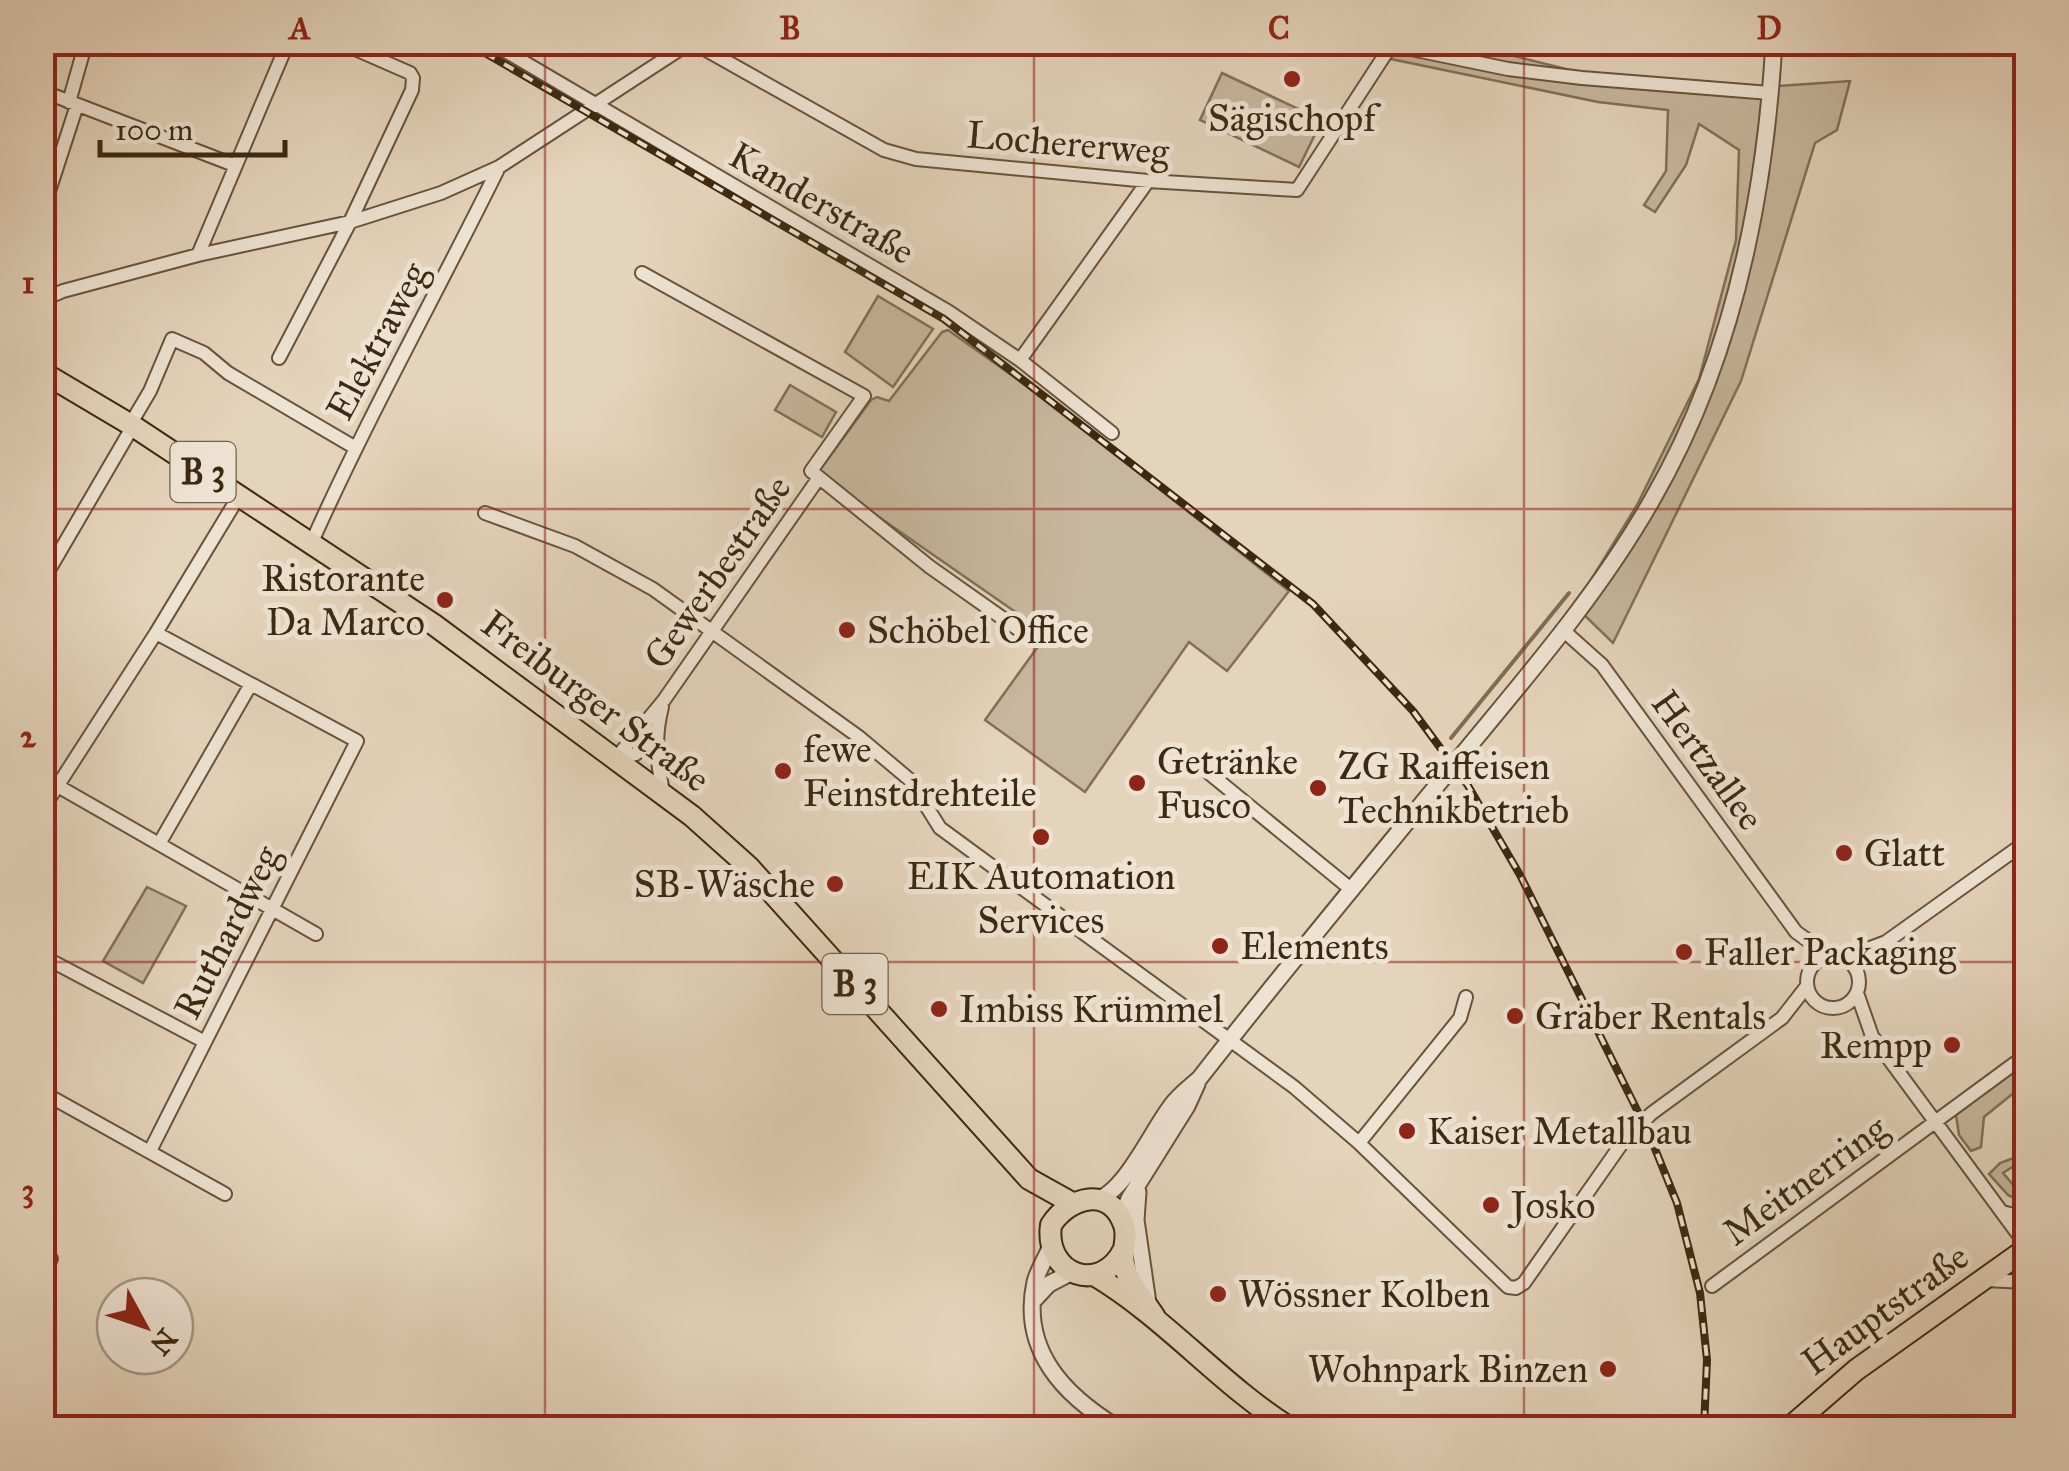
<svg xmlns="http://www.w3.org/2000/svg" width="2069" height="1471" font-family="'IM FELL Great Primer',serif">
	<rect width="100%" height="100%" fill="#e5d4bc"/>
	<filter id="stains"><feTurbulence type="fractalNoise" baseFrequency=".002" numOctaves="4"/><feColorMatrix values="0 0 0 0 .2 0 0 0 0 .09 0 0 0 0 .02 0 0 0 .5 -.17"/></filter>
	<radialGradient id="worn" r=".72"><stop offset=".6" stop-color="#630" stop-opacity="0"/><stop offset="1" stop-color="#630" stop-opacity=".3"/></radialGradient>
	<path fill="#c8b79f" stroke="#827058" stroke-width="2.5" d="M 1400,43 L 1490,50 L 1602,78 L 1691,92 L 1850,81 L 1837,130 L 1815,143 L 1741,381 L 1613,643 L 1575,606 L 1637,505 L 1699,379 L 1736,240 L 1739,150 L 1699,124 L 1686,165 L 1655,212 L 1644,205 L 1666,171 L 1668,110 L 1598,102 L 1391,59 Z
		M 1222,73 L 1322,120 L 1299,167 L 1200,120 Z
		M 878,296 L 933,329 L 893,387 L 845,352 Z
		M 948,330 L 1041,396 L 1289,591 L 1227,671 L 1189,642 L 1085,792 L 985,720 L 1047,634 L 850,497 L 820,470 L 871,400 L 877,397 L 889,401 L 942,332 Z
		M 790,385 L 836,412 L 822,437 L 775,410 Z
		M 147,887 L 186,906 L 143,983 L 103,961 Z
		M 2026,1061 L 2026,1083 L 1984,1117 L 1981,1147 L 1971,1151 L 1959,1135 L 1956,1115 Z
		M 2019,1156 L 2025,1159 L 2003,1173 L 2021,1194 L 2026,1191 L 2026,1204 L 2008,1195 L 1989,1174 L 2000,1163 Z"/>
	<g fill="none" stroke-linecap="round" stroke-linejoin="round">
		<path stroke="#806d54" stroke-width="4" d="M 1451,738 L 1569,593"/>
		<g stroke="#67543b" stroke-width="16">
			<path id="minor" d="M 490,42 L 949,312 L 1020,360 L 1112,433
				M 692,42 L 884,150 L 916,159 L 1148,181 L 1297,190 L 1390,47
				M 1377,42 L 1508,69 L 1582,78 L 1770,93
				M 42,91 L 234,165
				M 69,102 L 86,42
				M 42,213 L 77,105
				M 198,255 L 288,42
				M 642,273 L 864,396 L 811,471 L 930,567 L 1032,639
				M 42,300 L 63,291 L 198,255 L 350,222 L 441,193 L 499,167 L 691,42
				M 279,358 L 350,222 L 412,90 L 413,78 L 410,73 L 346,45
				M 1020,360 L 1148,181
				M 485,513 L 575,546 L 653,589 L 859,737 L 910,780 L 940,828 L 1294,1087 L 1359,1143 L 1508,1287 L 1516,1288 L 1524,1283 L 1625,1139 L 1652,1113 L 1782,1018 L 1807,986
				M 311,544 C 368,416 437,293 499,167
				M 42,582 L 133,426 L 134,418 L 150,391 L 172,339 L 204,353 L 228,373 L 354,447
				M 1564,631 L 1602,665 L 1796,932 L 1830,956
				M 662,707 C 654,738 657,762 663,792
				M 616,758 L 664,700 L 818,479
				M 616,758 L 636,754 L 656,730
				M 1209,773 L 1352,890
				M 42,777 L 316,934
				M 42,810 L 156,633 L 239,496
				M 159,844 L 251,684
				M1807 982a26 26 0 1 1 52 0a26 26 0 1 1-52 0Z
				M 42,956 L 205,1042
				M 1843,958 L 1886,942 L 2026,842
				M 1857,993 L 1872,1036 L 2026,1245
				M 42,1092 L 225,1194
				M 1359,1143 L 1460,1018 L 1466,997
				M 150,1151 L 357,741 L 156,633
				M 2002,1212 L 2026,1218
				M 42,1250 L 51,1259
				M 1985,1280 L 2026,1282
				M 1712,1286 L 2026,1055"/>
		</g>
		<g stroke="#67543b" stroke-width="19">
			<path id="tertiary" d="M 1138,1192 L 1136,1220 L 1148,1303
				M 1096,1200 C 1127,1191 1154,1125 1175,1101 C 1182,1093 1191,1086 1199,1079 C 1283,971 1371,866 1457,761 C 1526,677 1598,595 1652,500 C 1732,362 1765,200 1774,42
				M 1124,1224 L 1124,1210 L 1130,1197 L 1187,1106 L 1197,1084
				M 1051,1246 C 1046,1258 1038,1270 1035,1282 C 1020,1351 1065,1396 1118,1428
				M 1035,1299 L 1049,1284 L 1072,1272"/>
		</g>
		<g stroke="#3d2910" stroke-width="24">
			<path id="primary" d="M 42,372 L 133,426 L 433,624 L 692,816 L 749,867 L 1029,1179 L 1072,1203
				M 1124,1249 C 1101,1296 1044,1275 1051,1225 C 1069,1197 1110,1185 1124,1225 C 1129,1238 1121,1251 1124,1264 C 1128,1284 1146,1302 1156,1319
				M 1094,1275 C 1166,1318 1220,1384 1290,1428
				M 1789,1428 L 1856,1370 L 2026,1249"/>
		</g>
		<use href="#minor" stroke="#eee3d3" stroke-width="12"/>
		<use href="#tertiary" stroke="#eee3d3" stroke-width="15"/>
		<use href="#primary" stroke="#e5d4bc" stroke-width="20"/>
		<g stroke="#3d2910" stroke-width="8">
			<path id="rail" d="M 466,42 L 944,319 L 1313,604 L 1413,711 L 1467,784 L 1520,875 L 1649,1134 L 1677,1203 L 1700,1293 L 1707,1360 L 1704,1428"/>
		</g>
		<use href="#rail" stroke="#eee3d3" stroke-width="4" stroke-dasharray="11" stroke-linecap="butt"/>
	</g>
	<path fill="none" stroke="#8f2418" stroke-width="2.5" stroke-opacity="0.55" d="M 545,42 L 545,1428M 1034,42 L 1034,1428M 1524,42 L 1524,1428M 42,509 L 2026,509M 42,962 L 2026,962"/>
	<g fill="#8f2418" stroke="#eee3d3" stroke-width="4">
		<circle cx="1292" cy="79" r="10"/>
		<circle cx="445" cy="600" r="10"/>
		<circle cx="847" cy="630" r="10"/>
		<circle cx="783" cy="771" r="10"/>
		<circle cx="1137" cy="783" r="10"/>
		<circle cx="1318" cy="788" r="10"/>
		<circle cx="1041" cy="837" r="10"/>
		<circle cx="1844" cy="853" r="10"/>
		<circle cx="835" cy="884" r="10"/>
		<circle cx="1220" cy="946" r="10"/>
		<circle cx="1684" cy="952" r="10"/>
		<circle cx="939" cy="1009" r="10"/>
		<circle cx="1515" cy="1016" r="10"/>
		<circle cx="1952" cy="1045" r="10"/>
		<circle cx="1407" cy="1131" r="10"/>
		<circle cx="1491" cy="1205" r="10"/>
		<circle cx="1218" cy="1294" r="10"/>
		<circle cx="1608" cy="1369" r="10"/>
	</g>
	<g text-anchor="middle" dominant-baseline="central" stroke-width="10" stroke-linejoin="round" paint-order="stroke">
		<g fill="#eee3d3" stroke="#72614a" stroke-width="2.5">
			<rect x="170.5" y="442" width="65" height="60" rx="8"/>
			<rect x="822.5" y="954" width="65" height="60" rx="8"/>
		</g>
		<g font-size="35" font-weight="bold" fill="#3d2910">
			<text x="203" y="472">B 3</text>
			<text x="855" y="984">B 3</text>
		</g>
		<g font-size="38" fill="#3d2910" stroke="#eee3d3" text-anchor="start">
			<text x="1292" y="118" text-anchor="middle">Sägischopf</text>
			<text x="425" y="578" text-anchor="end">Ristorante<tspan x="425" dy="44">Da Marco</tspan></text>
			<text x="867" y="630">Schöbel Office</text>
			<text x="803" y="749">fewe<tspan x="803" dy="44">Feinstdrehteile</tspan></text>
			<text x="1157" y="761">Getränke<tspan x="1157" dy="44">Fusco</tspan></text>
			<text x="1338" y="766">ZG Raiffeisen<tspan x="1338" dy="44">Technikbetrieb</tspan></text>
			<text x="1864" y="853">Glatt</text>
			<text x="1041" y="876" text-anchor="middle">EIK Automation<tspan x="1041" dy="44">Services</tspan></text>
			<text x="815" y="884" text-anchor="end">SB-Wäsche</text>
			<text x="1240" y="946">Elements</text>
			<text x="1704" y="952">Faller Packaging</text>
			<text x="959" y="1009">Imbiss Krümmel</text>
			<text x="1535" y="1016">Gräber Rentals</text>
			<text x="1932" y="1045" text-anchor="end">Rempp</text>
			<text x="1427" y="1131">Kaiser Metallbau</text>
			<text x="1511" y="1205">Josko</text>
			<text x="1238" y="1294">Wössner Kolben</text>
			<text x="1588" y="1369" text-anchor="end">Wohnpark Binzen</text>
		</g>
		<g font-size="38" fill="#3d2910" stroke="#eee3d3">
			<text transform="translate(1068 143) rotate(5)">Lochererweg</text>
			<text transform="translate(822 203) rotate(30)">Kanderstraße</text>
			<text transform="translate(377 341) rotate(-62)">Elektraweg</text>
			<text transform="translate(717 572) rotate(-55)">Gewerbestraße</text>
			<text transform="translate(596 701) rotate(37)">Freiburger Straße</text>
			<text transform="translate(1708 760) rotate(54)">Hertzallee</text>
			<text transform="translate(227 932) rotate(-63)">Ruthardweg</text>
			<text transform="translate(1805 1180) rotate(-36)">Meitnerring</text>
			<text transform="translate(1885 1309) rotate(-36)">Hauptstraße</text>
		</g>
	</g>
	<rect width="2069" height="1471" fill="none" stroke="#e5d4bc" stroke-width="110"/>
	<g transform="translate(145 1326) rotate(130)"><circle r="48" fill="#eee3d3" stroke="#a79985" stroke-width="2.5"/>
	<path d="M0-8L18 38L0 25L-18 38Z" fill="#8f2418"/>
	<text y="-15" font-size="28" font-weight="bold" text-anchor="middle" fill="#3d2910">N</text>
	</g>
	<path d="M100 140v15h185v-15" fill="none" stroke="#3d2910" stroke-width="5"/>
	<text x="115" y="140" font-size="30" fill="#3d2910" stroke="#eee3d3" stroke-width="8" paint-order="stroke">100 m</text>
	<rect x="55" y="55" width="1959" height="1361" fill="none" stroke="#8f2418" stroke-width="4"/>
	<g font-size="32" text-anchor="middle" font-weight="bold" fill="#8f2418">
		<text x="300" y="39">A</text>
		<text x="790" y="39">B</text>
		<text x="1279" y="39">C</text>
		<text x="1769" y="39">D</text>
		<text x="28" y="293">1</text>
		<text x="28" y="747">2</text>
		<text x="28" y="1201">3</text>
	</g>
	<rect width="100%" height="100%" filter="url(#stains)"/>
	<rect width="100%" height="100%" fill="url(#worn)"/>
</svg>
